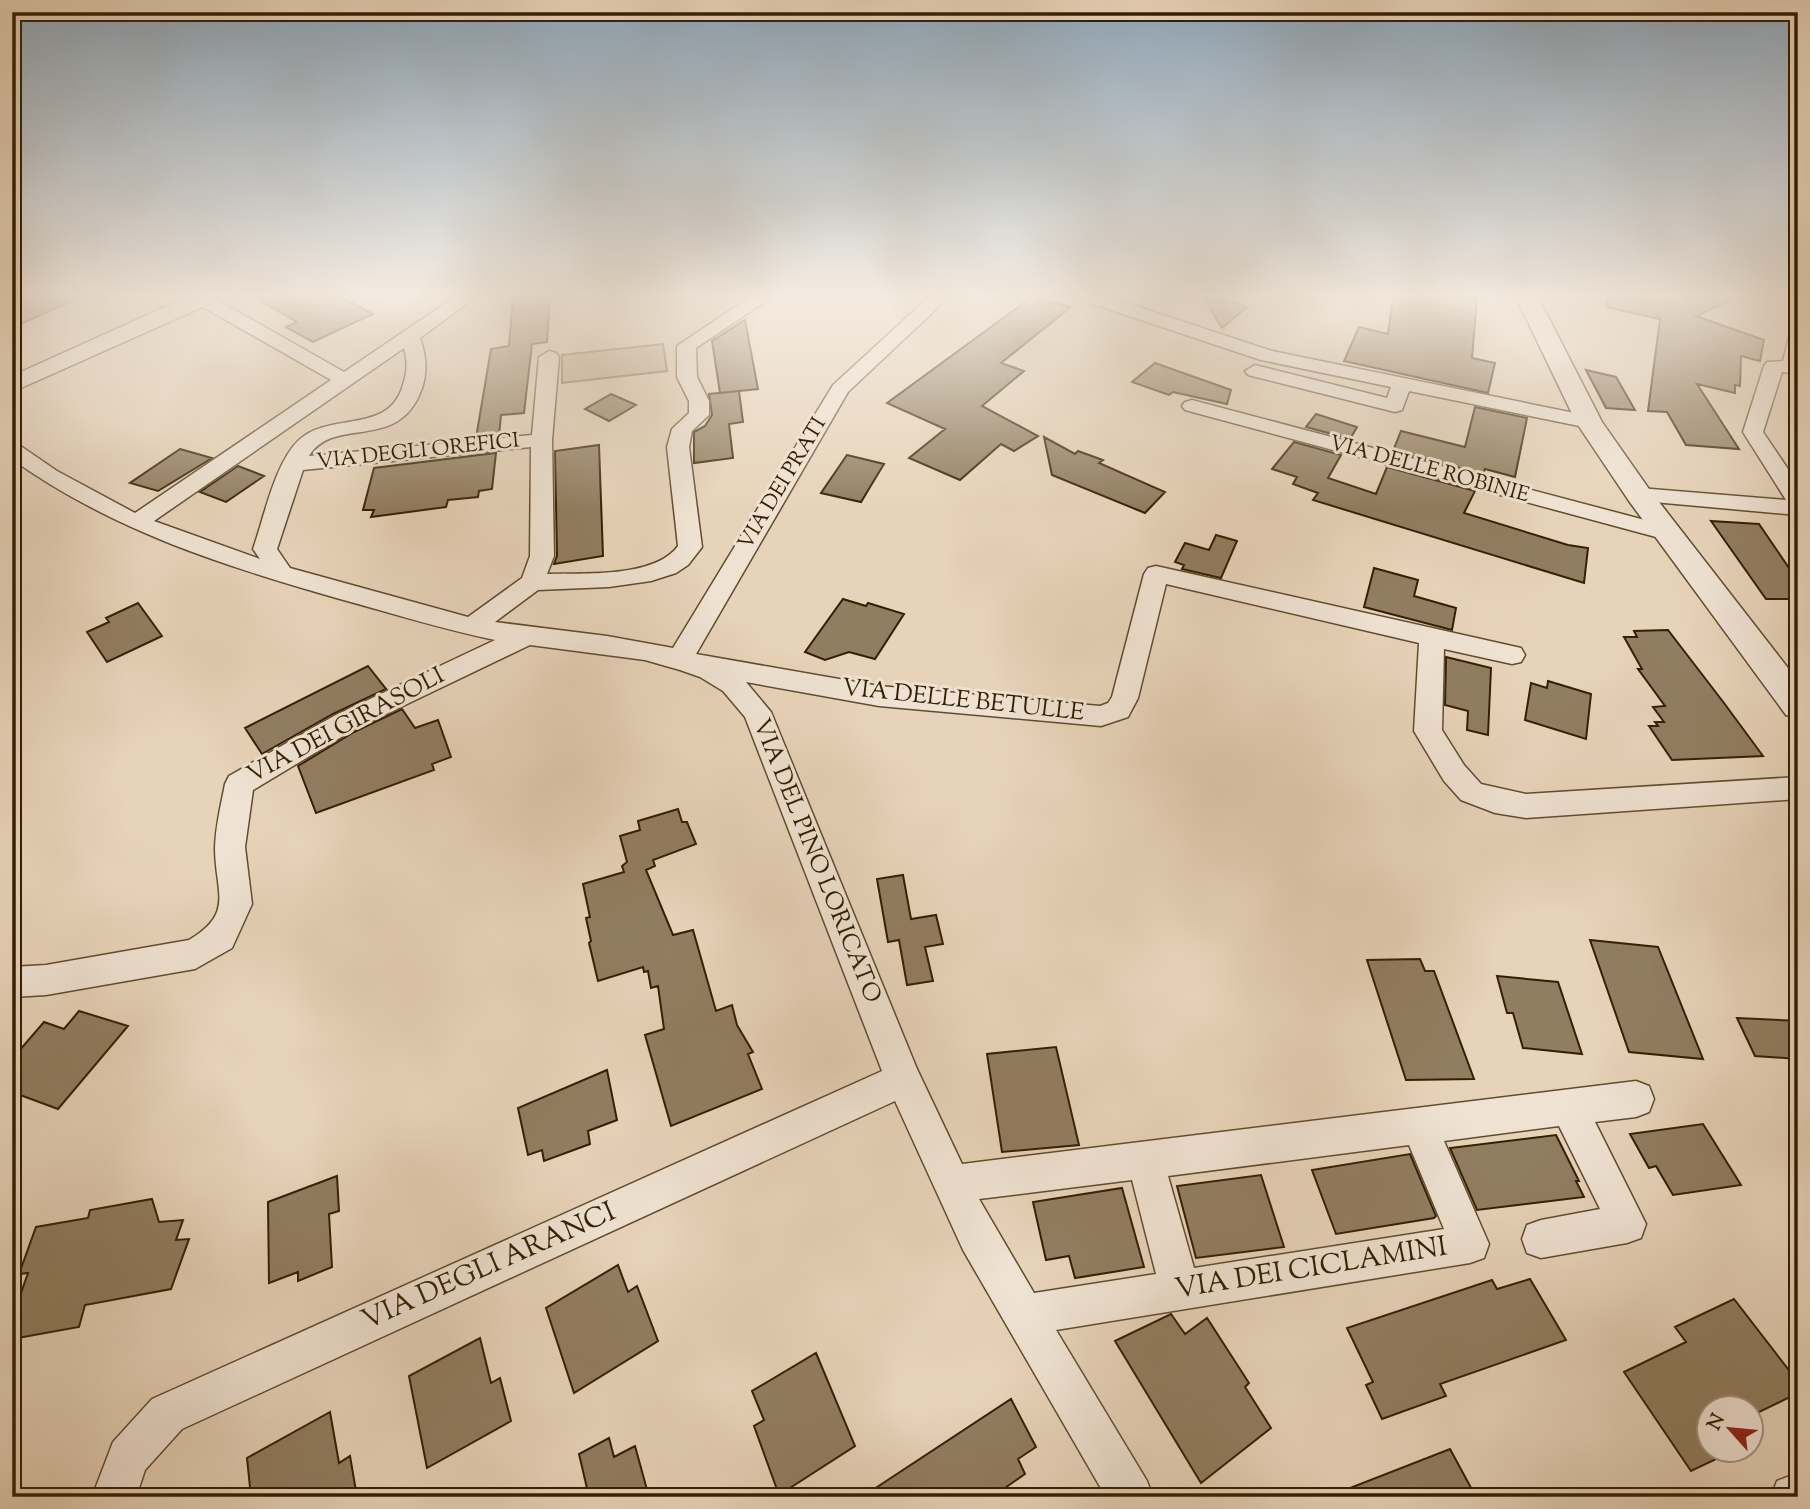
<svg xmlns="http://www.w3.org/2000/svg" width="1810" height="1509" font-family="'Sorts Mill Goudy',serif">
	<rect width="100%" height="100%" fill="#e7d3b9"/>
	<filter id="stains"><feTurbulence type="fractalNoise" baseFrequency=".00286" numOctaves="4"/><feColorMatrix values="0 0 0 0 .2 0 0 0 0 .09 0 0 0 0 .02 0 0 0 .5 -.17"/></filter>
	<radialGradient id="worn" r=".72"><stop offset=".6" stop-color="#630" stop-opacity="0"/><stop offset="1" stop-color="#630" stop-opacity=".3"/></radialGradient>
	<path fill="#c9b49a" stroke="#7e6a4d" stroke-width="2" d="M 663,344 L 667,371 L 562,383 L 562,355 Z"/>
	<path fill="#917d60" stroke="#341f00" stroke-width="2" d="M 12,297 L 81,297 L 12,328 Z
		M 254,297 L 340,297 L 373,314 L 313,342 L 286,327 L 297,322 Z
		M 513,297 L 550,297 L 547,342 L 532,344 L 524,413 L 501,415 L 499,436 L 476,438 L 491,349 L 509,346 Z
		M 1032,297 L 1071,307 L 1001,363 L 1024,371 L 982,406 L 1038,436 L 1014,451 L 1001,444 L 960,480 L 909,458 L 945,429 L 887,403 Z
		M 1203,297 L 1219,297 L 1247,307 L 1222,328 Z
		M 1393,297 L 1477,297 L 1472,358 L 1495,363 L 1488,393 L 1344,361 L 1359,327 L 1388,334 Z
		M 1607,297 L 1737,297 L 1696,316 L 1764,340 L 1760,361 L 1741,356 L 1740,386 L 1735,385 L 1735,393 L 1697,384 L 1739,449 L 1686,445 L 1667,412 L 1648,411 L 1660,319 L 1606,307 Z
		M 745,320 L 758,389 L 720,393 L 712,341 Z
		M 1155,363 L 1231,390 L 1227,404 L 1173,392 L 1169,395 L 1132,382 Z
		M 1586,370 L 1616,377 L 1635,410 L 1606,408 Z
		M 739,391 L 743,422 L 729,424 L 733,458 L 694,463 L 694,432 L 705,426 L 712,415 L 709,394 Z
		M 611,394 L 636,405 L 609,421 L 585,409 Z
		M 1475,407 L 1527,418 L 1515,477 L 1485,469 L 1483,474 L 1393,451 L 1401,431 L 1465,447 Z
		M 1316,414 L 1357,427 L 1350,439 L 1306,427 Z
		M 1044,437 L 1075,454 L 1078,451 L 1103,460 L 1099,463 L 1165,492 L 1145,513 L 1052,475 Z
		M 1294,442 L 1341,455 L 1328,478 L 1376,494 L 1387,467 L 1475,491 L 1464,513 L 1568,545 L 1588,548 L 1584,583 L 1313,500 L 1318,493 L 1293,484 L 1297,477 L 1272,469 Z
		M 599,445 L 603,556 L 554,564 L 557,556 L 555,451 Z
		M 180,449 L 212,458 L 158,491 L 130,483 Z
		M 496,453 L 492,489 L 479,491 L 478,497 L 448,500 L 446,507 L 371,517 L 374,510 L 363,510 L 374,468 Z
		M 847,455 L 884,464 L 861,502 L 821,493 Z
		M 238,466 L 264,476 L 226,502 L 200,492 Z
		M 1711,521 L 1759,524 L 1789,568 L 1798,575 L 1798,599 L 1766,599 Z
		M 1216,535 L 1237,541 L 1221,578 L 1182,569 L 1184,565 L 1175,562 L 1185,543 L 1209,550 Z
		M 1374,568 L 1418,580 L 1414,596 L 1456,608 L 1452,630 L 1364,607 Z
		M 843,599 L 866,606 L 868,603 L 904,614 L 875,659 L 849,652 L 825,660 L 805,652 Z
		M 138,603 L 162,636 L 107,662 L 87,632 L 109,622 L 106,618 Z
		M 1668,630 L 1724,703 L 1763,756 L 1672,760 L 1649,726 L 1658,726 L 1655,722 L 1664,722 L 1653,707 L 1665,706 L 1638,669 L 1642,669 L 1624,637 L 1637,637 L 1634,631 Z
		M 1446,657 L 1491,668 L 1488,735 L 1467,730 L 1468,711 L 1445,705 Z
		M 368,666 L 386,689 L 333,714 L 262,754 L 245,728 Z
		M 1548,681 L 1591,694 L 1586,739 L 1525,720 L 1531,683 L 1547,688 Z
		M 402,709 L 415,728 L 438,720 L 451,757 L 432,764 L 434,770 L 316,813 L 298,766 L 354,732 Z
		M 678,809 L 682,822 L 687,822 L 696,844 L 653,860 L 655,866 L 646,870 L 673,935 L 693,930 L 716,1011 L 732,1005 L 737,1025 L 753,1052 L 748,1054 L 762,1089 L 671,1126 L 645,1035 L 664,1029 L 658,986 L 651,988 L 648,971 L 644,972 L 643,967 L 598,981 L 589,943 L 591,941 L 586,918 L 590,917 L 583,884 L 624,872 L 622,866 L 627,862 L 620,836 L 640,830 L 638,821 Z
		M 903,875 L 911,919 L 936,915 L 943,944 L 925,947 L 933,981 L 907,985 L 899,940 L 888,942 L 877,879 Z
		M 1590,940 L 1658,947 L 1703,1059 L 1629,1052 Z
		M 1420,959 L 1425,971 L 1434,971 L 1474,1079 L 1406,1080 L 1367,960 Z
		M 1497,976 L 1558,982 L 1582,1054 L 1523,1048 L 1513,1013 L 1507,1013 Z
		M 79,1011 L 128,1026 L 58,1109 L 12,1092 L 12,1059 L 44,1022 L 64,1029 Z
		M 1737,1018 L 1798,1021 L 1798,1059 L 1755,1056 Z
		M 1056,1047 L 1079,1145 L 1002,1152 L 987,1054 Z
		M 607,1070 L 617,1120 L 588,1131 L 590,1144 L 544,1161 L 542,1150 L 528,1155 L 518,1108 Z
		M 1703,1124 L 1741,1185 L 1673,1195 L 1656,1166 L 1649,1168 L 1630,1134 Z
		M 1556,1135 L 1579,1181 L 1576,1181 L 1584,1197 L 1477,1210 L 1450,1148 Z
		M 1410,1154 L 1436,1216 L 1434,1218 L 1336,1234 L 1312,1170 Z
		M 1261,1175 L 1284,1247 L 1196,1258 L 1177,1186 Z
		M 337,1176 L 339,1211 L 329,1214 L 332,1267 L 298,1281 L 298,1272 L 269,1283 L 268,1202 Z
		M 1122,1188 L 1144,1267 L 1075,1278 L 1069,1256 L 1046,1260 L 1033,1202 Z
		M 152,1199 L 159,1222 L 183,1220 L 176,1240 L 189,1239 L 171,1289 L 85,1305 L 79,1327 L 12,1339 L 12,1319 L 28,1273 L 19,1274 L 36,1227 L 88,1218 L 90,1210 Z
		M 618,1265 L 628,1292 L 637,1286 L 658,1341 L 574,1393 L 546,1308 Z
		M 1530,1279 L 1566,1340 L 1440,1384 L 1446,1396 L 1382,1419 L 1366,1385 L 1373,1382 L 1347,1328 L 1492,1280 L 1497,1289 Z
		M 1734,1299 L 1798,1382 L 1798,1393 L 1751,1416 L 1751,1408 L 1709,1408 L 1709,1450 L 1735,1450 L 1691,1471 L 1624,1372 L 1686,1342 L 1675,1327 Z
		M 1171,1314 L 1185,1334 L 1207,1318 L 1249,1383 L 1245,1387 L 1271,1428 L 1201,1483 L 1115,1341 Z
		M 480,1338 L 491,1383 L 500,1378 L 511,1421 L 427,1468 L 409,1376 Z
		M 816,1353 L 855,1446 L 779,1495 L 754,1426 L 764,1420 L 752,1391 Z
		M 1011,1399 L 1036,1447 L 1018,1459 L 1025,1474 L 992,1497 L 862,1497 Z
		M 330,1412 L 339,1463 L 350,1456 L 357,1497 L 251,1497 L 247,1458 Z
		M 609,1438 L 614,1457 L 635,1446 L 649,1497 L 589,1497 L 579,1454 Z
		M 1450,1449 L 1476,1497 L 1333,1497 L 1332,1495 Z"/>
	<g fill="none" stroke-linecap="round" stroke-linejoin="round">
		<g stroke="#614c2e" stroke-width="3">
			<path id="minor" d="M 194,297 L 212,297 L 344,372 L 455,297 L 476,297 L 420,338 C 427,358 428,376 419,396 C 393,451 334,416 309,456 L 532,435 L 539,357 L 549,351 L 556,353 L 559,357 L 552,440 L 554,556 L 547,574 C 583,573 655,578 678,546 L 667,447 L 672,429 L 689,413 L 689,401 L 677,377 L 677,346 L 750,297 L 772,297 L 696,348 L 697,377 L 709,401 L 709,415 L 692,431 L 689,447 L 702,547 L 688,565 L 676,573 L 651,581 L 609,587 L 538,590 L 495,622 L 607,636 L 673,648 L 833,385 L 929,297 L 949,297 L 848,392 L 696,654 L 879,686 L 1100,706 L 1108,703 L 1112,697 L 1144,574 L 1148,568 L 1156,566 L 1521,648 L 1525,655 L 1521,662 L 1512,664 L 1444,649 L 1442,730 L 1464,765 L 1481,784 L 1526,794 L 1798,777 L 1798,799 L 1526,818 L 1495,813 L 1461,800 L 1444,781 L 1414,731 L 1419,643 L 1166,584 L 1138,698 L 1128,717 L 1101,726 L 879,706 L 746,682 L 771,712 L 917,1069 L 962,1164 L 1636,1081 L 1649,1086 L 1654,1099 L 1649,1112 L 1636,1117 L 1595,1122 L 1646,1224 L 1641,1238 L 1627,1243 L 1541,1258 L 1527,1253 L 1522,1239 L 1527,1225 L 1541,1220 L 1600,1209 L 1559,1126 L 1444,1141 L 1489,1244 L 1484,1258 L 1470,1263 L 1056,1330 L 1147,1481 L 1153,1497 L 1106,1497 L 963,1250 L 895,1101 L 182,1429 L 145,1470 L 136,1497 L 92,1497 L 113,1442 L 152,1399 L 882,1071 L 745,717 L 723,691 L 700,677 L 680,670 L 645,660 L 530,645 L 353,730 L 253,790 L 245,847 L 252,904 L 232,948 L 195,969 L 46,995 L 12,997 L 12,967 L 46,965 L 189,940 C 234,913 216,894 215,850 C 215,828 221,805 225,784 L 229,776 L 334,716 L 495,640 C 442,629 391,613 340,599 C 224,566 111,530 12,459 L 12,443 L 19,445 L 57,471 L 135,513 L 331,380 L 196,303 ZM 404,348 C 408,362 407,372 403,385 C 389,435 331,411 299,440 C 275,462 264,518 253,549 L 260,559 L 154,521 ZM 531,447 L 530,556 L 522,578 L 468,617 L 290,568 L 277,549 L 303,470 ZM 1409,1145 L 1444,1229 L 1194,1268 L 1168,1176 ZM 1132,1180 L 1156,1274 L 1034,1293 L 979,1199 Z
				M 1081,297 L 1109,297 L 1272,351 L 1589,416 L 1596,418 L 1599,422 L 1596,426 L 1589,428 L 1409,391 L 1402,410 L 1395,412 L 1248,375 L 1245,371 L 1255,365 L 1387,398 L 1391,387 L 1261,360 L 1084,301 Z
				M 1798,331 L 1798,374 L 1782,372 L 1763,432 L 1798,484 L 1798,515 L 1631,500 L 1628,495 L 1631,490 L 1639,488 L 1786,500 L 1743,432 L 1764,366 L 1767,362 L 1783,361 L 1789,337 Z
				M 1192,400 L 1675,528 L 1679,533 L 1675,538 L 1667,540 L 1185,410 L 1182,406 L 1185,402 Z
				M 1798,1473 L 1798,1497 L 1771,1497 L 1777,1481 Z"/>
		</g>
		<g stroke="#614c2e" stroke-width="3">
			<path id="tertiary" d="M 187,297 L 217,297 L 214,302 L 12,392 L 12,376 Z
				M 1516,297 L 1538,297 L 1602,422 L 1649,489 L 1798,681 L 1798,718 L 1786,715 L 1629,501 L 1576,422 Z
				M 1784,297 L 1798,297 L 1798,306 L 1790,304 Z"/>
		</g>
		<use href="#minor" fill="#efe2d2" fill-rule="evenodd"/>
		<use href="#tertiary" fill="#efe2d2" fill-rule="evenodd"/>
	</g>
	<linearGradient id="sky" x2="0" y2="1"><stop stop-color="#8fa8bc"/><stop offset="0.58" stop-color="#f4ebe0"/><stop offset="1" stop-color="#f4ebe0" stop-opacity="0"/></linearGradient>
	<rect width="1810" height="509" fill="url(#sky)"/>
	<g text-anchor="middle" dominant-baseline="central" stroke-width="6" stroke-linejoin="round" paint-order="stroke">
		<g font-size="21" fill="#341f00" stroke="#efe2d2">
			<text transform="translate(418 452) rotate(-6)">VIA DEGLI OREFICI</text>
			<text transform="translate(1429 470) rotate(15)">VIA DELLE ROBINIE</text>
			<text transform="translate(783 484) rotate(-59)">VIA DEI PRATI</text>
		</g>
		<g font-size="24" fill="#341f00" stroke="#efe2d2">
			<text transform="translate(963 701) rotate(6)">VIA DELLE BETULLE</text>
			<text transform="translate(346 726) rotate(-28)">VIA DEI GIRASOLI</text>
			<text transform="translate(816 861) rotate(68)">VIA DEL PINO LORICATO</text>
		</g>
		<g font-size="28" fill="#341f00" stroke="#efe2d2">
			<text transform="translate(489 1267) rotate(-24)">VIA DEGLI ARANCI</text>
			<text transform="translate(1311 1269) rotate(-9)">VIA DEI CICLAMINI</text>
		</g>
	</g>
	<rect width="1810" height="1509" fill="none" stroke="#e7d3b9" stroke-width="42"/>
	<rect x="14" y="14" width="1782" height="1481" fill="none" stroke="#341f00" stroke-width="3.5"/>
	<rect x="21" y="21" width="1768" height="1467" fill="none" stroke="#341f00" stroke-width="2"/>
	<g transform="translate(1730 1429) rotate(297)"><circle r="33" fill="#efe2d2" stroke="#a4947e" stroke-width="2"/>
	<path d="M0-5L12 26L0 18L-12 26Z" fill="#8f2418"/>
	<text y="-10" font-size="19" font-weight="bold" text-anchor="middle" fill="#341f00">N</text>
	</g>
	<rect width="100%" height="100%" filter="url(#stains)"/>
	<rect width="100%" height="100%" fill="url(#worn)"/>
</svg>
